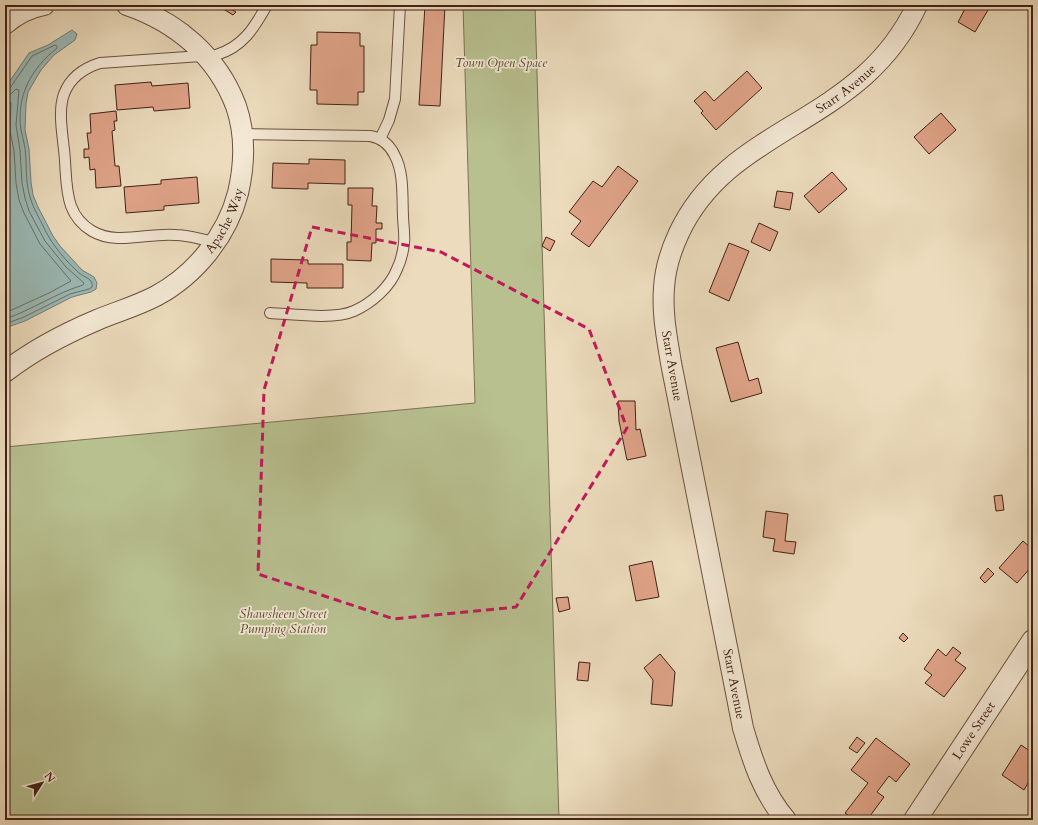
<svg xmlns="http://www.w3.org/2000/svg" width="1038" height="825" font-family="Cardo,serif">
	<rect width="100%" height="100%" fill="#ecdcbd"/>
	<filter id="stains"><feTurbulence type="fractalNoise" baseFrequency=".005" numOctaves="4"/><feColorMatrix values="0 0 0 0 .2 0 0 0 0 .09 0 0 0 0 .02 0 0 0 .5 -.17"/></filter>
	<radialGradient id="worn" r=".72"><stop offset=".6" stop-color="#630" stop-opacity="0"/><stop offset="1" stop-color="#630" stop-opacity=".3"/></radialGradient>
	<path fill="#b8c090" stroke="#7c7052" d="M 463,5 L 535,5 L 559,820 L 5,820 L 5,447 L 475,403 Z"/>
	<path fill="#9abab6" stroke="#767d76" d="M 72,30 L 77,34 L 75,40 L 54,55 L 41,70 L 28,92 L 26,104 L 25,130 L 29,149 L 31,182 L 33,195 L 38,207 L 53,236 L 60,246 L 82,270 L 94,277 L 97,283 L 96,289 L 91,292 L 72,297 L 25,321 L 5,328 L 5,88 L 29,53 L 48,45 Z"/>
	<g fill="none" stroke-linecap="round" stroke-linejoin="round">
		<path stroke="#6e6e66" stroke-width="1" d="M 5,90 L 10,88 L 32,56 L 55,45 L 57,46 L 57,48 C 31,69 16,96 21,130 C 22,136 24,142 25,148 C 27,164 25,181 30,197 C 33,208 40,219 45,230 C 53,246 66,261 79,273 C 84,277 94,279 92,287 L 89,289 L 70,294 L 24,317 L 5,324
			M 5,95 L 11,94 L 16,89 L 19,90 L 16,125 L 20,150 L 22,183 L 25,198 L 29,211 L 45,241 L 66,267 L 84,283 L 83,285 C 56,293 32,310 5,319
			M 5,101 L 9,101 L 11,103 L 10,131 L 14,151 L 16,183 L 19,200 L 24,213 L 40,244 L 71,281 L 49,293 L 5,313"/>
	</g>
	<path fill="#e0a489" stroke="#412115" d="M 217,5 L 233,5 L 231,9 L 236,12 L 233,15 Z
		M 425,5 L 445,5 L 440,106 L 419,105 Z
		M 965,5 L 991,5 L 975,32 L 958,22 L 966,7 L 964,6 Z
		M 317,32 L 360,33 L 360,46 L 364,46 L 364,92 L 358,92 L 358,105 L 317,104 L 317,90 L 310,90 L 311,45 L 317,45 Z
		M 747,71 L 762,88 L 716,130 L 701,113 L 703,111 L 694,101 L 705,91 L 714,101 Z
		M 151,82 L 152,86 L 188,83 L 190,108 L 154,111 L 153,107 L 117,110 L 115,85 Z
		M 116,111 L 117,121 L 114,121 L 115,130 L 112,131 L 115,166 L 119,166 L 121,186 L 96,188 L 95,169 L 90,170 L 89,157 L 84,158 L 84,149 L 89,149 L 87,133 L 91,133 L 90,114 Z
		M 941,113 L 956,130 L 929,154 L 914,137 Z
		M 309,159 L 345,160 L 345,184 L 308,183 L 308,189 L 272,188 L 273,163 L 309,164 Z
		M 618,166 L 638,181 L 589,247 L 571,234 L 581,221 L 569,212 L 593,181 L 602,187 Z
		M 832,172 L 847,189 L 819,213 L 804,196 Z
		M 197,177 L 199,203 L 164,206 L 164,210 L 126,213 L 124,187 L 161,184 L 161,180 Z
		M 348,188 L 373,188 L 372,206 L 377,206 L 376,223 L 382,223 L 382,229 L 376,229 L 376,243 L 372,243 L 371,261 L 347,260 L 347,242 L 351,242 L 352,205 L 348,205 Z
		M 777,191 L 793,193 L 790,210 L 774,207 Z
		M 759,223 L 778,232 L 770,251 L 751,242 Z
		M 546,237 L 555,241 L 550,251 L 542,246 Z
		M 729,243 L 749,251 L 729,301 L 709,292 Z
		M 271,259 L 308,260 L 308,264 L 343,264 L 343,288 L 307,288 L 307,283 L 271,282 Z
		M 738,342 L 749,381 L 758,378 L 762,393 L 731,402 L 716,348 Z
		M 618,401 L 635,401 L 636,430 L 640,429 L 646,456 L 627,460 L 619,421 Z
		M 1002,495 L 1004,510 L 996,511 L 994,496 Z
		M 766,511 L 788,514 L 785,541 L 796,542 L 794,554 L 773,551 L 775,539 L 763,537 Z
		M 1023,541 L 1033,550 L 1033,565 L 1017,583 L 999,568 Z
		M 652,561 L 659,597 L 636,601 L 629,566 Z
		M 988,568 L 994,574 L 985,583 L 980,578 Z
		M 568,597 L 570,609 L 559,612 L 556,598 Z
		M 903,633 L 908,638 L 904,642 L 899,638 Z
		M 953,647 L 961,653 L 955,660 L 966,668 L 944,697 L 925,683 L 932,675 L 924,669 L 938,649 L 946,656 Z
		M 660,654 L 675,672 L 672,706 L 651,704 L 653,680 L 644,668 Z
		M 579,662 L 590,663 L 588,681 L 577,680 Z
		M 857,737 L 865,743 L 857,753 L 849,748 Z
		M 876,738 L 910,764 L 896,782 L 889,776 L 877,792 L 884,797 L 867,820 L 855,820 L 845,813 L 868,783 L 851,770 Z
		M 1021,745 L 1033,753 L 1033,769 L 1029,776 L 1031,778 L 1024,790 L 1002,775 Z"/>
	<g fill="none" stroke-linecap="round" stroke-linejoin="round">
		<g stroke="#6c503f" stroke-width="12">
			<path id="service" d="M 244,134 L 370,136 C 382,138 390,145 395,156 C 404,173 402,196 403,216 C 403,224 405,234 404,243 C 403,252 401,261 397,269 C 390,287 372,303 354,311 C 334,320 292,314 270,313
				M 380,139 L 389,120 L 395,99 L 400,5
				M 215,242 C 202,240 189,235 176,235 C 149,232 117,246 92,231 C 82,225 75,217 71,206 C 66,192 66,176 65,161 C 64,141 57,113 64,94 C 70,78 84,68 100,63 L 216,55 C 243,47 254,28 267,5"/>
		</g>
		<g stroke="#6c503f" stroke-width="22">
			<g id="minor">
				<path d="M 5,24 C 17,14 28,8 44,5"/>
				<path id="s1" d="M 5,372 C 33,350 64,334 97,320 C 116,312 137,306 156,296 C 195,275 227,236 238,193 C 245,163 246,135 236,106 C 217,56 177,22 127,5"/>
				<path id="s2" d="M 786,820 C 763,793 753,762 743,728 L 671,363 C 667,338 662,314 664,288 C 665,270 671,250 679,233 C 718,150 801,132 865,75 C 886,56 905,31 917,5"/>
			</g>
		</g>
		<g stroke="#6c503f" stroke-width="24">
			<g id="tertiary">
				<path id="s3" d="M 915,820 L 1033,641"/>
			</g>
		</g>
		<use href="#service" stroke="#f3e8d4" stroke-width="10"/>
		<use href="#minor" stroke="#f3e8d4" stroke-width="20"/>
		<use href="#tertiary" stroke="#f3e8d4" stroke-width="22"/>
	</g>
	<path fill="none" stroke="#c2185b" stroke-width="3" stroke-dasharray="8 5" stroke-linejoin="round" d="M 312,227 L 441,252 L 589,329 L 627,428 L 516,607 L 394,619 L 258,574 L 264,390 Z"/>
	<g text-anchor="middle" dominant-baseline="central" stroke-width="3.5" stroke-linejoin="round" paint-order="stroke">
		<g font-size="13" font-style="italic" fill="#5f4934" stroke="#f3e8d4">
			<text x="501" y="63">Town Open Space</text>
			<text x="283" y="614">Shawsheen Street<tspan x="283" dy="15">Pumping Station</tspan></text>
		</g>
		<g font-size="13" fill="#412115" stroke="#f3e8d4">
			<text stroke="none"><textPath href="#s2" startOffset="831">Starr Avenue</textPath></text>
			<text stroke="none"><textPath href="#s1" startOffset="274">Apache Way</textPath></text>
			<text transform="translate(672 366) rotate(80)">Starr Avenue</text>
			<text transform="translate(734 684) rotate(79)">Starr Avenue</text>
			<text stroke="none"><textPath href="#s3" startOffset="107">Lowe Street</textPath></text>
		</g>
	</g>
	<rect width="1038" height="825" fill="none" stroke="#ecdcbd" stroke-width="20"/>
	<rect x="6" y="6" width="1026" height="813" fill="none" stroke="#412115" stroke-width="2"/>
	<rect x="10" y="10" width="1018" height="805" fill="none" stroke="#412115"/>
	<g transform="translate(42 783) rotate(54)" stroke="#f3e8d4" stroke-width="3" paint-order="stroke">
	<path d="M0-3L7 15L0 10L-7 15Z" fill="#412115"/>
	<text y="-6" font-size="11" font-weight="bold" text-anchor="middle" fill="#412115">N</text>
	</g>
	<rect width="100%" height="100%" filter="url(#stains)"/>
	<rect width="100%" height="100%" fill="url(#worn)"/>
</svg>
